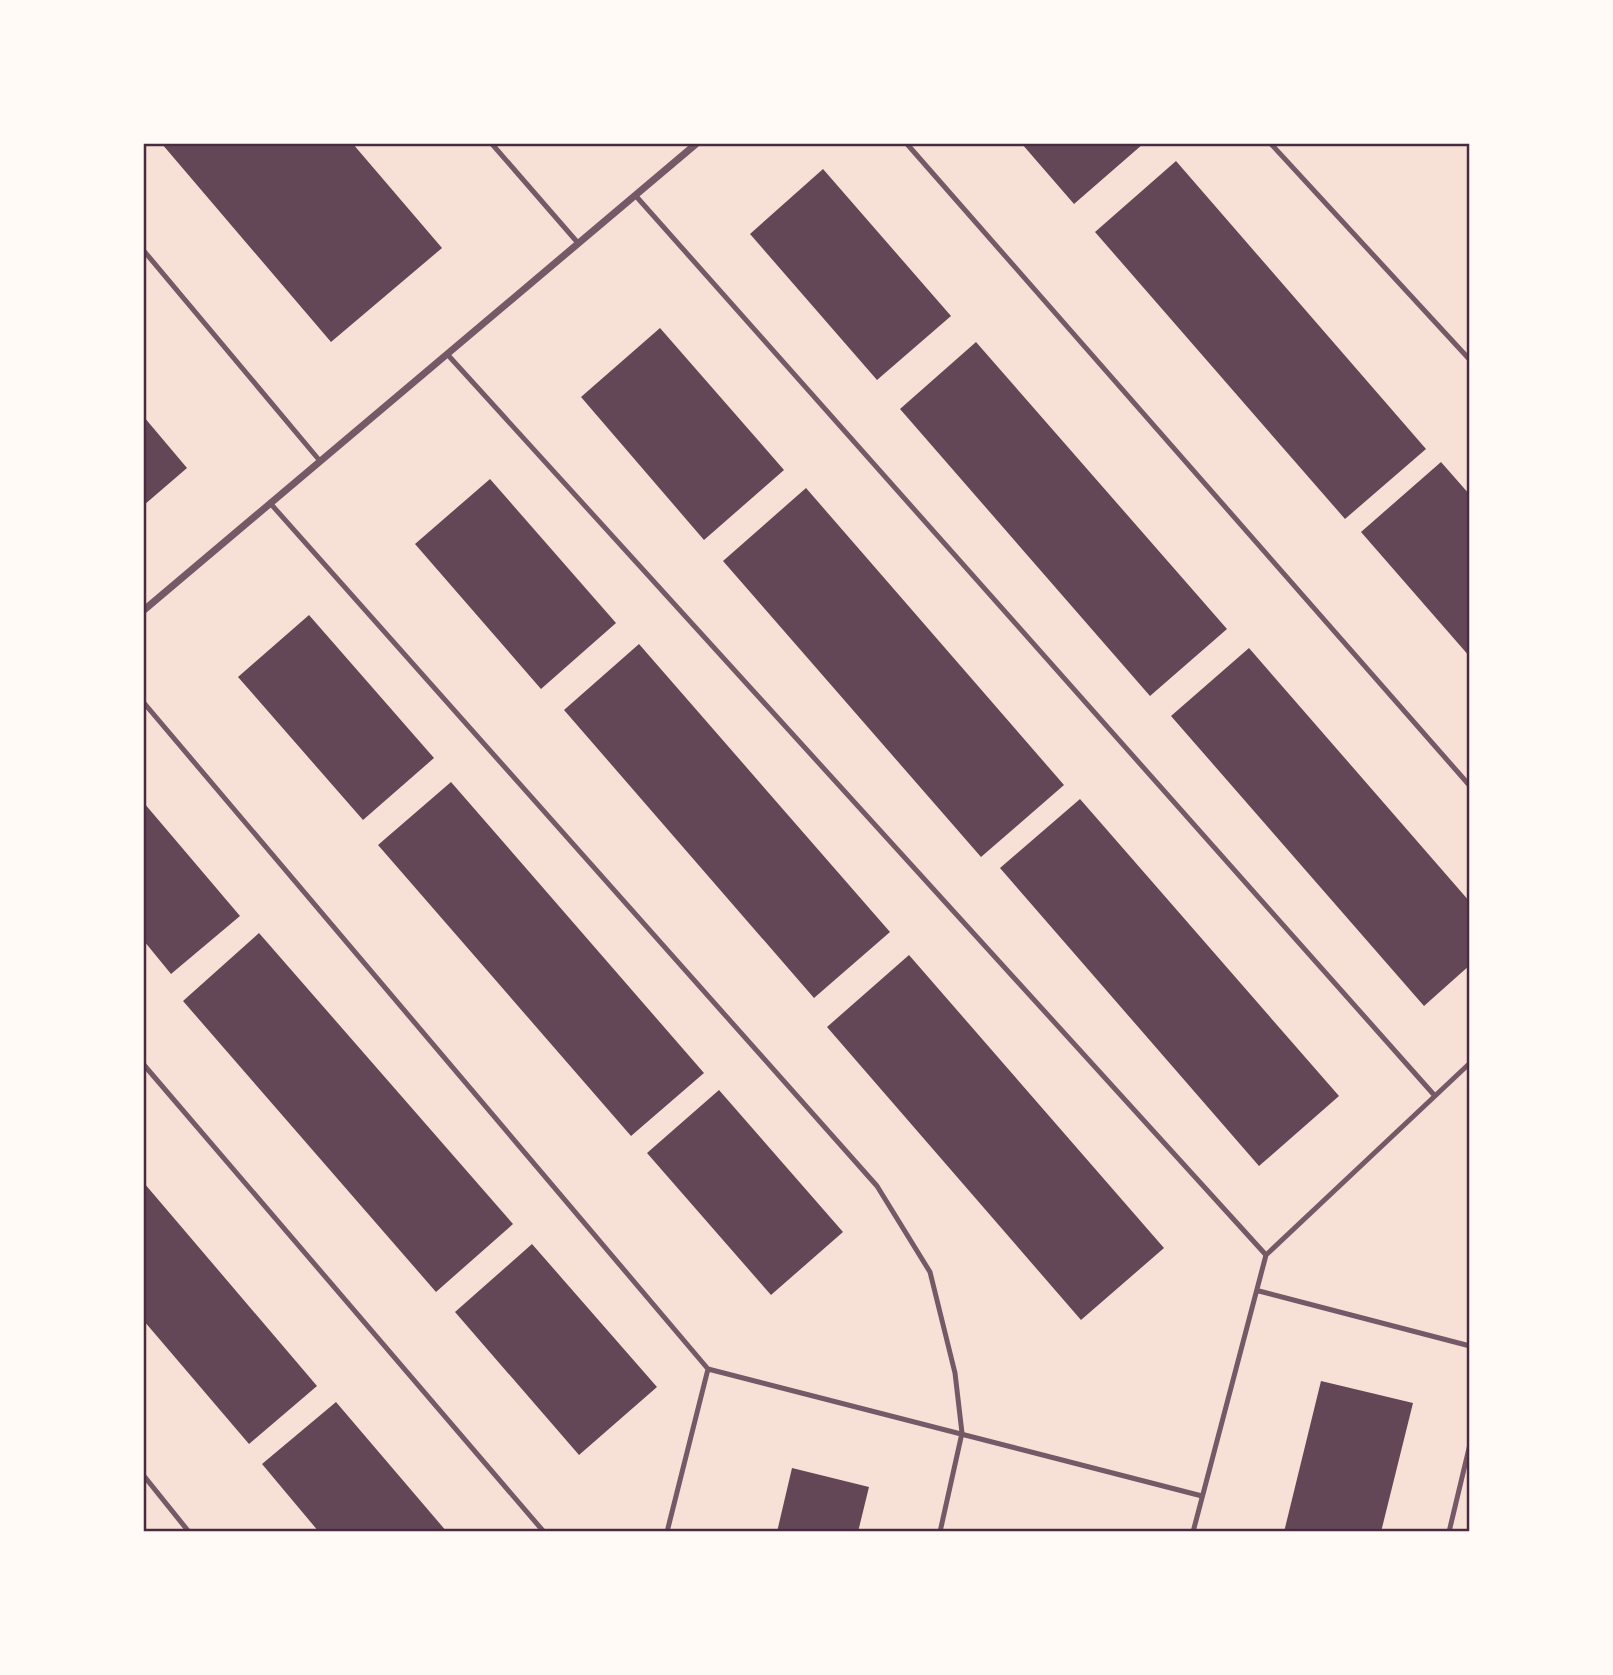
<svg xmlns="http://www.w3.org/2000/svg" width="1613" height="1675" font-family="Cabin,sans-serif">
	<rect width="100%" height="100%" fill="#f7e1d7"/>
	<path fill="#644757" d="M 162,144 L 353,144 L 442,248 L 331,342 Z
		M 1022,144 L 1143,144 L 1074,204 Z
		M 1176,161 L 1426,449 L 1345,519 L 1095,232 Z
		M 823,169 L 951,316 L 877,380 L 750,234 Z
		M 660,328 L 784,470 L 704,540 L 581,397 Z
		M 976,342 L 1227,629 L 1150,696 L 900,409 Z
		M 144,417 L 187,468 L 144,505 Z
		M 1441,462 L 1470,495 L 1470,657 L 1361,532 Z
		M 490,479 L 616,623 L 541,689 L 415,544 Z
		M 806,488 L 1064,785 L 981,857 L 723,561 Z
		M 309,615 L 434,758 L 363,820 L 238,677 Z
		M 639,644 L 890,932 L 814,998 L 564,710 Z
		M 1249,648 L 1470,902 L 1470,965 L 1424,1006 L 1171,716 Z
		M 451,782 L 704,1073 L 631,1136 L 378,845 Z
		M 1080,799 L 1339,1096 L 1259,1166 L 1000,868 Z
		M 144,803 L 240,916 L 171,974 L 144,941 Z
		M 259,933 L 513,1224 L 436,1292 L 183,1001 Z
		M 909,955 L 1164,1248 L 1081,1320 L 827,1027 Z
		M 719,1090 L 843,1232 L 771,1295 L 647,1153 Z
		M 144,1183 L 317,1386 L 249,1444 L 144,1321 Z
		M 532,1244 L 657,1387 L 579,1455 L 455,1312 Z
		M 1321,1381 L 1413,1403 L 1381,1532 L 1284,1532 Z
		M 336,1402 L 447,1532 L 319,1532 L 262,1464 Z
		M 792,1468 L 869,1487 L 858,1532 L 777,1532 Z"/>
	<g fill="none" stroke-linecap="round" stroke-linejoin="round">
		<path stroke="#755966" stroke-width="5" d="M 492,144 L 578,243
			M 907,144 L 1470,786
			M 1271,144 L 1470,360
			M 635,195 L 1435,1096
			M 144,251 L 320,461
			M 447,354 L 1266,1255
			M 270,503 L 877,1186 L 930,1272 L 955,1373 L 962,1433 L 940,1532
			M 144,703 L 708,1369
			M 144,1065 L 544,1532
			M 1259,1291 L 1470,1346
			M 144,1476 L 189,1532
			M 667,1532 L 708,1369 L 1202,1496
			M 1193,1532 L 1266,1255 L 1470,1063
			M 1449,1532 L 1470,1444"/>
		<path stroke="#755966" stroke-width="7" d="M 144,610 L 696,144"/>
	</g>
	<rect width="1613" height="1675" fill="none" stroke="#fffaf5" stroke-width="290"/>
	<rect x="145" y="145" width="1323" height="1385" fill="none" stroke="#4a2c40" stroke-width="2.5"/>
</svg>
